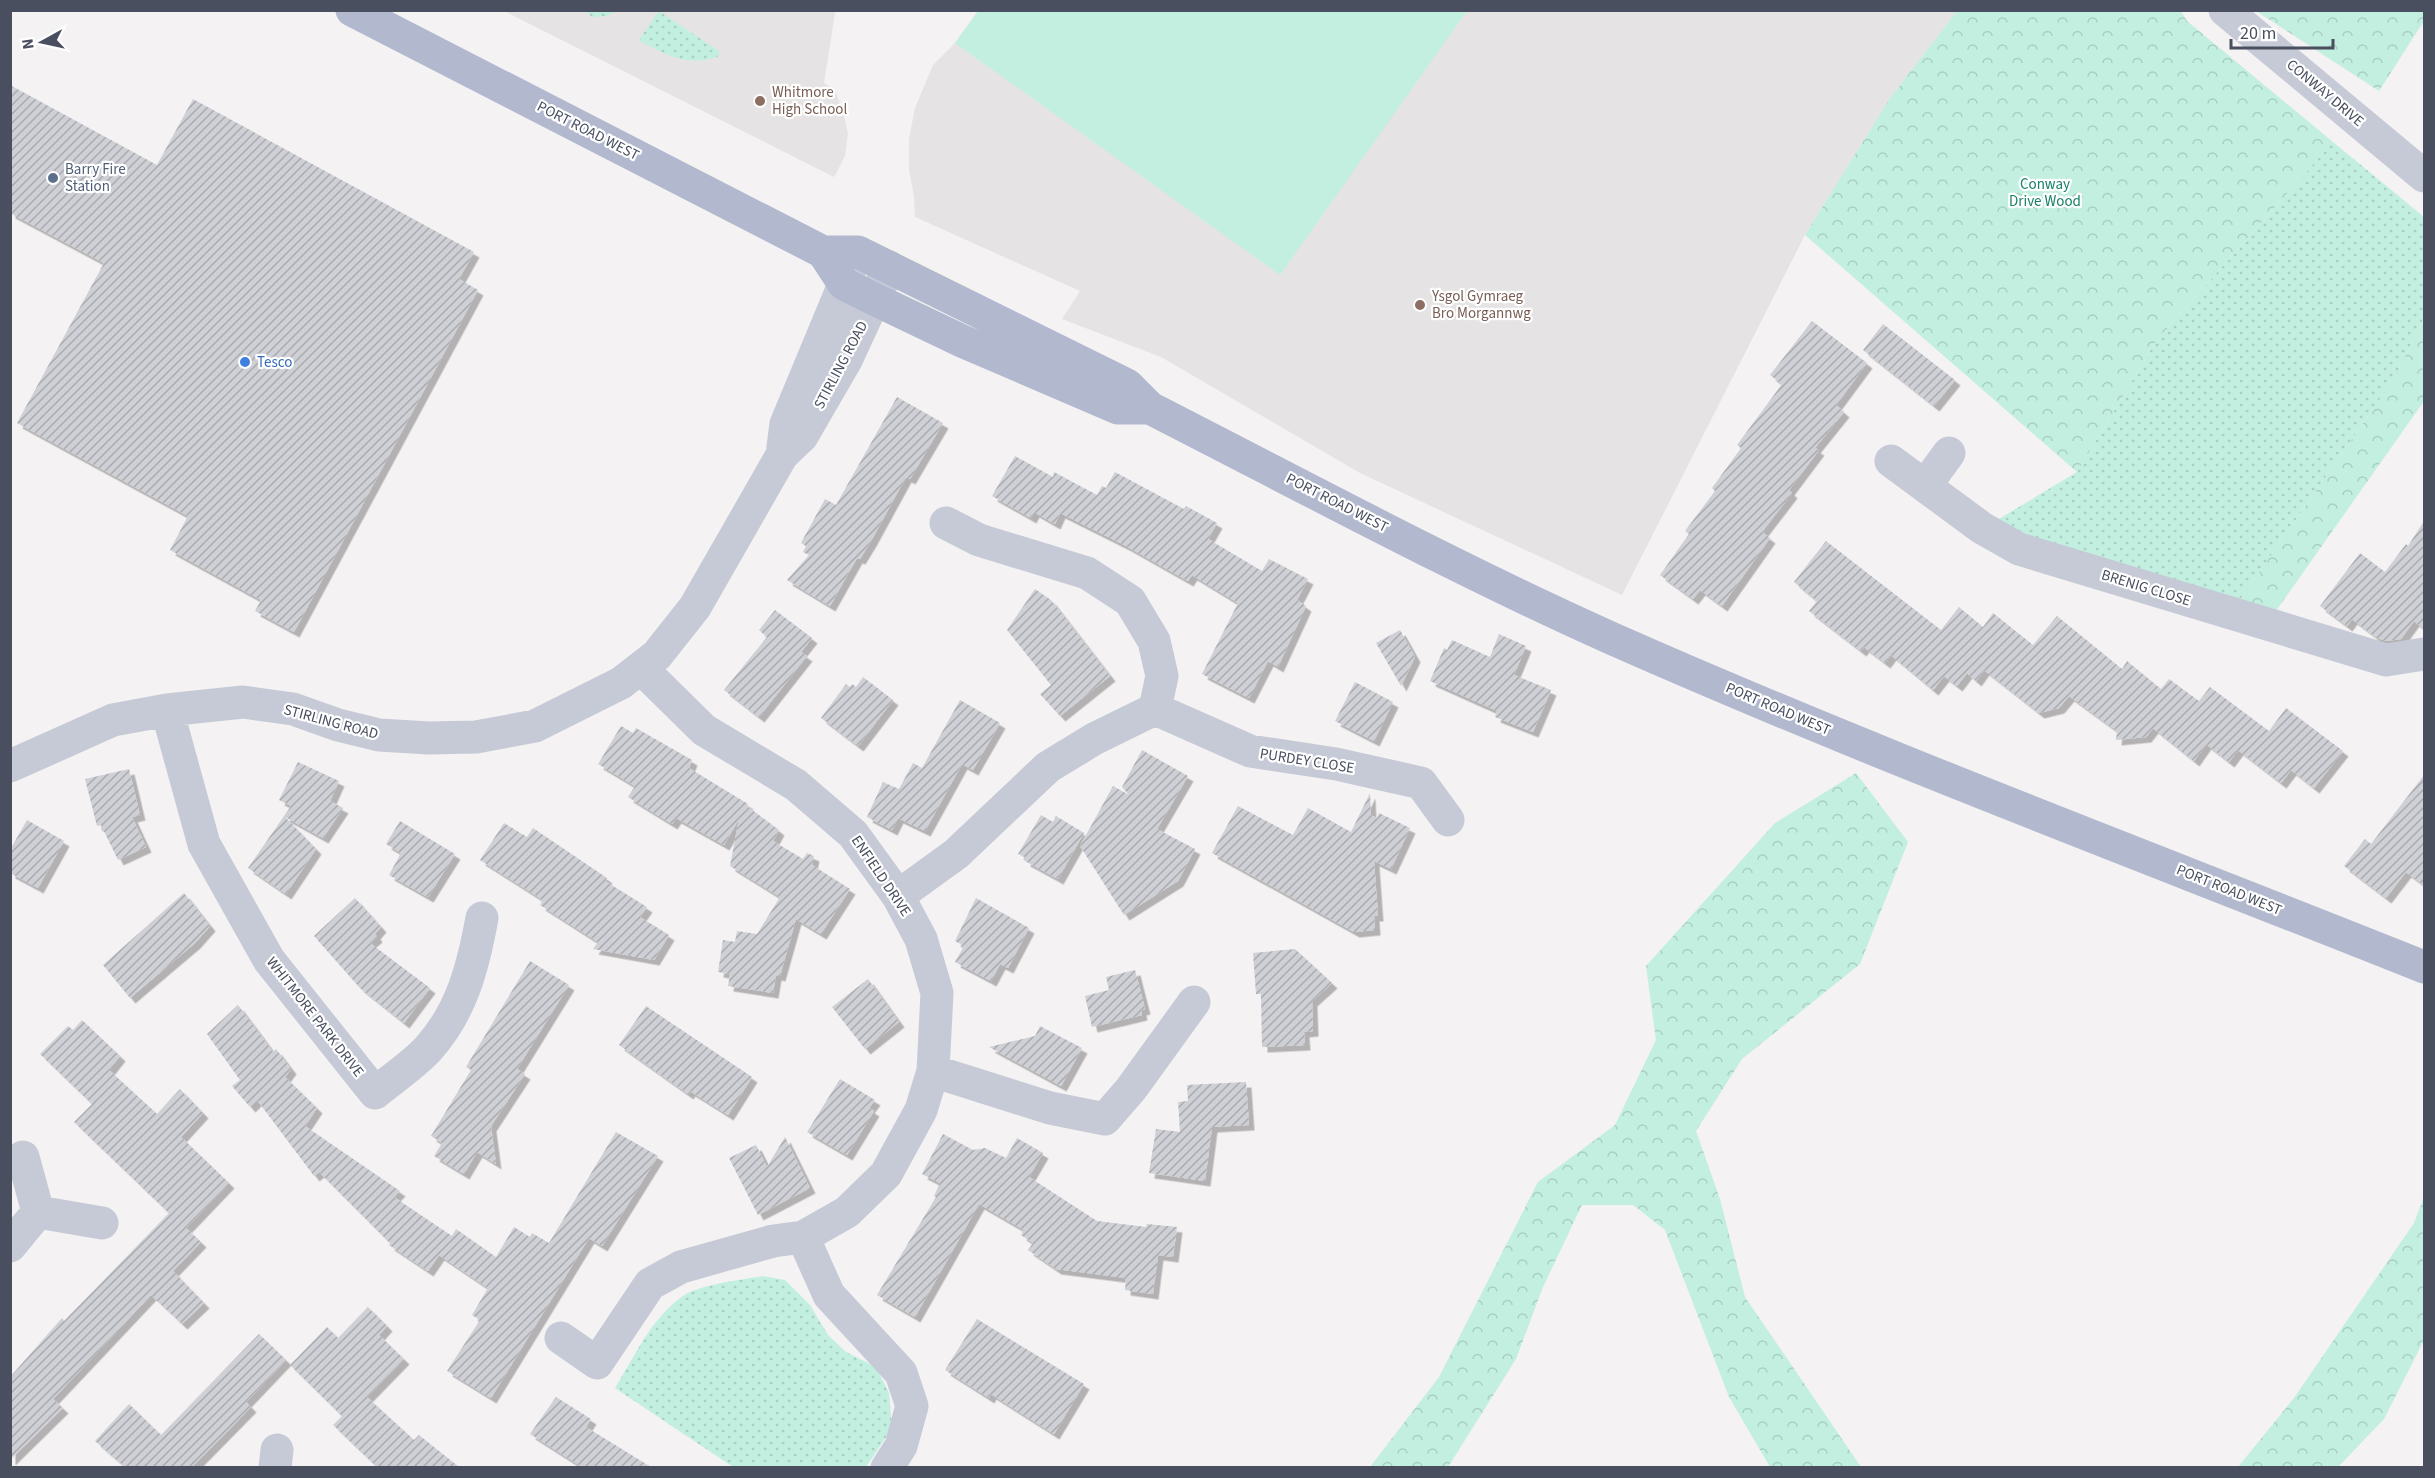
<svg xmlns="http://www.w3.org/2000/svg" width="2435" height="1478" font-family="'Source Sans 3',sans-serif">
	<defs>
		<pattern id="green-dots" width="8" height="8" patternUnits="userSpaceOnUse" patternTransform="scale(1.5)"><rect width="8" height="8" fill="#c2efdf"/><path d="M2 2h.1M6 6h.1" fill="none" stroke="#a8cfc2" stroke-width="1.8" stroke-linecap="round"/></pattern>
		<pattern id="forest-crowns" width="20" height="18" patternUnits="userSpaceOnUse" patternTransform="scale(1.5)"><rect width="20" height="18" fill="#c2efdf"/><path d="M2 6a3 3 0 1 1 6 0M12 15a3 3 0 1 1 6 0" fill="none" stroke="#a8cfc2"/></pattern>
		<pattern id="building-hatch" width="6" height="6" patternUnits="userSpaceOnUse" patternTransform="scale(1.5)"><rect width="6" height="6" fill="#ced0d6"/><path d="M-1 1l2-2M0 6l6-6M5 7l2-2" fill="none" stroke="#a9abb1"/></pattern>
		<filter id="shadow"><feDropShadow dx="5.5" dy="5.5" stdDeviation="0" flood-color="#0004"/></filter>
	</defs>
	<rect width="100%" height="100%" fill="#f4f2f2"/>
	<path fill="#e5e3e4" d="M 504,11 L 834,11 L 835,13 L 824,83 L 835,90 L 843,112 L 848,133 L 845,156 L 834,177 Z
		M 978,11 L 1957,11 L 1890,98 L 1805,235 L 1622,595 L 1360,473 L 1161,357 L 1062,319 L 1080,291 L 915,217 L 914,196 L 909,170 L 909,139 L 915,108 L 933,65 L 955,43 Z"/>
	<path fill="url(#green-dots)" d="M 586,11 L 586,10 L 617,11 L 606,16 L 592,17 Z
		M 659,11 L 719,51 L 719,56 C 690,68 666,55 640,41 L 640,38 Z
		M 2333,142 L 2424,217 L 2424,318 L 2394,379 L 2230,614 L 1994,522 L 2077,472 L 2156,341 Z
		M 763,1276 L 785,1280 L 810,1305 L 828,1335 L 846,1352 L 876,1367 L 889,1393 L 892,1428 L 866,1467 L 733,1467 L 615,1388 C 635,1356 651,1318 683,1296 C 701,1284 741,1280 763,1276 Z"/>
	<path fill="url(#forest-crowns)" d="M 1957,11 L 2181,11 L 2187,21 L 2333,142 L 2156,341 L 2077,472 L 1805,235 L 1890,98 Z
		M 2256,11 L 2424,11 L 2424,21 L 2379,91 Z
		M 2424,318 L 2424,401 L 2269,621 L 2230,614 L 2394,379 Z
		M 1856,773 L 1908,842 L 1860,964 L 1742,1059 L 1696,1131 L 1720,1199 L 1745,1297 L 1861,1467 L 1770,1467 L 1729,1397 L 1665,1230 L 1633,1205 L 1582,1205 L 1543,1287 L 1516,1359 L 1448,1467 L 1370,1467 L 1439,1377 L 1538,1182 L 1615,1125 L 1656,1040 L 1646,966 L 1775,823 Z
		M 2424,1197 L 2424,1340 L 2384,1419 L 2338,1467 L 2238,1467 L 2294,1398 L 2414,1223 Z"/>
	<path fill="#c2efdf" d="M 978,11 L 978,10 L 1467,11 L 1280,275 L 955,43 Z"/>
	<path fill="url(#building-hatch)" filter="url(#shadow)" d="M 10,85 L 157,165 L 193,99 L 474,252 L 459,279 L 478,290 L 294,632 L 255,611 L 261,600 L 170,550 L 188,516 L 17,423 L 104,263 L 10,213 Z
		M 1812,321 L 1867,363 L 1836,405 L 1844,412 L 1815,448 L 1819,450 L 1789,490 L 1792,493 L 1762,532 L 1770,538 L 1722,606 L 1700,590 L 1693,599 L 1660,575 L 1689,534 L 1685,531 L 1715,491 L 1712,488 L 1741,448 L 1737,445 L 1782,384 L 1770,375 Z
		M 1883,324 L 1955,380 L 1934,406 L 1863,350 Z
		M 897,397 L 943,423 L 910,479 L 906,477 L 871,541 L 860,559 L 857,558 L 830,606 L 787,580 L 809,555 L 803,552 L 806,546 L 801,543 L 825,499 L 836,505 Z
		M 1015,456 L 1053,477 L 1054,472 L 1097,495 L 1102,486 L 1106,488 L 1115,472 L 1184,509 L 1186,506 L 1217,523 L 1208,539 L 1262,571 L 1269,559 L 1308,579 L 1297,600 L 1306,606 L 1278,667 L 1268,661 L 1249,698 L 1202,674 L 1238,603 L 1192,575 L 1188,581 L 1126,546 L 1060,513 L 1055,524 L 1034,512 L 1031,518 L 992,496 Z
		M 2424,521 L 2424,629 L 2414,621 L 2401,639 L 2387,641 L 2377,638 L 2352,619 L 2347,626 L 2320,606 L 2360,553 L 2385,572 L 2406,544 L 2408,546 Z
		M 1826,541 L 1941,630 L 1959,607 L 1983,627 L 1993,613 L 2033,645 L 2057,616 L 2122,669 L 2127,661 L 2161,689 L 2169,679 L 2199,701 L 2210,687 L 2269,731 L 2286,708 L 2343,751 L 2314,788 L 2291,770 L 2281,783 L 2238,750 L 2229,762 L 2206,744 L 2194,761 L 2153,728 L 2146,737 L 2116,740 L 2117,731 L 2069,696 L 2059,708 L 2039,713 L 1984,670 L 1976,681 L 1967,673 L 1957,686 L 1944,676 L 1933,690 L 1891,655 L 1885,663 L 1864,647 L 1861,651 L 1809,611 L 1817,601 L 1794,582 Z
		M 1035,589 L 1051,600 L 1110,676 L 1060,716 L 1040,694 L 1051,685 L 1007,630 Z
		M 775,610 L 812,638 L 801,652 L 807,656 L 759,717 L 724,690 L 767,637 L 759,630 Z
		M 1400,630 L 1415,657 L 1401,686 L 1376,643 Z
		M 1499,634 L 1526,646 L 1514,675 L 1551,690 L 1533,732 L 1495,717 L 1497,711 L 1430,681 L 1444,648 L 1447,650 L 1452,640 L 1490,657 Z
		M 863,677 L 893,700 L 858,746 L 821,718 L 846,684 L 850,687 L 852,684 L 856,687 Z
		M 1355,682 L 1393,702 L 1374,741 L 1335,721 Z
		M 960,700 L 1000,723 L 973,770 L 962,764 L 925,831 L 898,818 L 892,830 L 867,817 L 883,782 L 899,789 L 913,763 L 922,768 Z
		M 621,726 L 633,733 L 636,728 L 692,760 L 689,768 L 748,804 L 747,806 L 779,830 L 773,841 L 803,859 L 807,853 L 814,856 L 812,865 L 850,889 L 821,934 L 796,919 L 780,976 L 776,975 L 773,993 L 728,986 L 730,974 L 718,972 L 723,940 L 735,942 L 737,931 L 757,934 L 780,897 L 730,866 L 739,819 L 724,845 L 676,818 L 672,824 L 628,797 L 635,786 L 598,764 Z
		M 1142,750 L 1188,776 L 1157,829 L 1195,849 L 1178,881 L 1124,915 L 1080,846 L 1113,786 L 1129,795 L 1122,787 Z
		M 298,762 L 339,781 L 330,801 L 343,808 L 323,838 L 285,817 L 316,849 L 286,894 L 248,868 L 291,806 L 279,800 Z
		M 129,769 L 140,815 L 132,817 L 146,847 L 118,860 L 101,825 L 97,826 L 85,779 Z
		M 2424,775 L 2424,885 L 2406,872 L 2386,898 L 2344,866 L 2365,839 L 2371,844 Z
		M 1370,793 L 1371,815 L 1377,818 L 1379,813 L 1410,828 L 1391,869 L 1374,861 L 1378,916 L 1374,916 L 1375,930 L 1354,932 L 1212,853 L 1238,806 L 1293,835 L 1308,808 L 1351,832 Z
		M 1041,815 L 1053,822 L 1056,816 L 1084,833 L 1058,879 L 1025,861 L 1026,858 L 1018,854 Z
		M 27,820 L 64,841 L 38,888 L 10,873 L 10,850 Z
		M 400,821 L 455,854 L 428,897 L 389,875 L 401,853 L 386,844 Z
		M 504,823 L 527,837 L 533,828 L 607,878 L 605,881 L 647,907 L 640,917 L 669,935 L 654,960 L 593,949 L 598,942 L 540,905 L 543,900 L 480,860 Z
		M 184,893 L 210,926 L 195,943 L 130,998 L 103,965 Z
		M 355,898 L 381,927 L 375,934 L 377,937 L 370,943 L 430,988 L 404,1023 L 360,988 L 314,936 Z
		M 976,898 L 1029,928 L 1008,968 L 1000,964 L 991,981 L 955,962 L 964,946 L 955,941 Z
		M 1295,949 L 1332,983 L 1312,1001 L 1313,1031 L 1304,1032 L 1305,1045 L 1262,1047 L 1261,994 L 1256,994 L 1253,953 Z
		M 530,961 L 569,985 L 517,1069 L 525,1074 L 491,1126 L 496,1164 L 477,1152 L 464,1174 L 434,1156 L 442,1143 L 431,1136 L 471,1070 L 466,1067 Z
		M 1135,970 L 1145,1009 L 1141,1010 L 1142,1015 L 1092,1027 L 1085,996 L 1109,990 L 1106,977 Z
		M 868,979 L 899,1022 L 865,1049 L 832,1007 Z
		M 238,1005 L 273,1052 L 276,1049 L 291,1069 L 285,1077 L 317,1108 L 305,1126 L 400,1191 L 394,1197 L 452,1236 L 456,1229 L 496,1257 L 514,1227 L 530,1237 L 532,1233 L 549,1243 L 616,1132 L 658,1156 L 602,1246 L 589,1238 L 491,1398 L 447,1371 L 480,1320 L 472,1315 L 488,1288 L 439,1255 L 428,1271 L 389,1245 L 390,1243 L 319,1172 L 314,1176 L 257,1100 L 250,1107 L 232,1086 L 240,1080 L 207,1034 Z
		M 646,1006 L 752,1077 L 728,1115 L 690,1091 L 688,1094 L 619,1045 Z
		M 82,1020 L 120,1056 L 109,1070 L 157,1114 L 180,1089 L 203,1113 L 181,1137 L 229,1183 L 186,1228 L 201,1242 L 173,1271 L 204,1303 L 182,1324 L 151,1295 L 53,1399 L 63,1408 L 10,1460 L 10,1377 L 62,1318 L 64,1321 L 169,1213 L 74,1122 L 92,1104 L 40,1054 L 68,1026 L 73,1030 Z
		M 1040,1026 L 1082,1048 L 1061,1086 L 989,1047 L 1035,1036 Z
		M 840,1079 L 875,1100 L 869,1108 L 874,1111 L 847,1155 L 807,1132 Z
		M 1246,1082 L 1249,1125 L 1212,1127 L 1205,1181 L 1149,1173 L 1156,1129 L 1180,1132 L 1178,1102 L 1188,1101 L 1187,1085 Z
		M 943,1134 L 973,1150 L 985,1148 L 1006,1158 L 1017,1138 L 1043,1153 L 1029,1177 L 1097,1221 L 1146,1227 L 1147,1224 L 1177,1227 L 1173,1257 L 1158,1255 L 1153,1294 L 1125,1290 L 1126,1278 L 1056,1269 L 1028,1250 L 1033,1243 L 1021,1235 L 1024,1230 L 979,1204 L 915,1317 L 877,1295 L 936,1197 L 934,1196 L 940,1183 L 922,1174 Z
		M 785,1137 L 810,1188 L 758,1215 L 729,1158 L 756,1145 L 767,1167 Z
		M 368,1307 L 387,1326 L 379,1335 L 404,1359 L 367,1397 L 414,1440 L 419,1435 L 459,1467 L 377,1467 L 333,1425 L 342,1416 L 290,1365 L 327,1327 L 338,1338 Z
		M 977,1319 L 1084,1384 L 1054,1434 L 991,1394 L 989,1398 L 945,1370 Z
		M 259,1334 L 286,1360 L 246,1402 L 251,1407 L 192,1467 L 125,1467 L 95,1441 L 129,1404 L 161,1435 Z
		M 556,1397 L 591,1419 L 586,1427 L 651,1467 L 582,1467 L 530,1434 Z"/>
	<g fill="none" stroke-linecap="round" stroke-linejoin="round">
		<path stroke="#c6cad6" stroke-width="33" d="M 2225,10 L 2424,176
			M 783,447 L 786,424 L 855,258
			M 1891,461 L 1982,528 L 2019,549 L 2386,660 L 2424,654
			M 1925,486 L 1949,453
			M 1155,709 L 1250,751 L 1336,764 L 1421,783 L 1448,820
			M 167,710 L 204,844 L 269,960 L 375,1093 C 392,1079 413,1065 428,1049 C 462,1011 473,967 482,918
			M 10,766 L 113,720 L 167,710 L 243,702 L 293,709 L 338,725 L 379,735 L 429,738 L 476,737 L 535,726 L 621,683 L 657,655 L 695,607 L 782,455 L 802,436 L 846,360 L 889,267
			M 898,896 L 956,854 L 1048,767 L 1094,739 L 1155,709 L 1162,676 L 1154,641 L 1130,601 L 1087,573 L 979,540 L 946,523
			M 933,1071 L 1050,1108 L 1105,1119 L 1131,1089 L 1194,1002
			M 23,1157 L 38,1212
			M 803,1237 L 829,1295 L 901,1373 L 912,1406 L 901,1446 L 887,1468
			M 10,1246 L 38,1212 L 102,1223
			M 561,1338 L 597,1363 L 650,1284 L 681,1267 L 773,1241 L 803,1237 L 847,1212 L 886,1174 L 921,1110 L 933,1071 L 937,993 L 921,939 L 898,896 L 853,834 L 796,785 L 704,730 L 642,669
			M 275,1468 L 277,1450"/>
		<path stroke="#b2b9cf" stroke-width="33" d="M 352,10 L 823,252 L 858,252 L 1127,385 L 1150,408 C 1303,486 1456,569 1613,639 C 1880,757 2154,859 2424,967
			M 823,252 L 844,284 L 874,299 L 962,341 L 1118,408 L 1150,408"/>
	</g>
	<g fill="#8d6e63" stroke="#fff" stroke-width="2">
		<circle cx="760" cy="101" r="6"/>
		<circle cx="1420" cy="305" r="6"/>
	</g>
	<circle fill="#5c6f8a" stroke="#fff" stroke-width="2" cx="53" cy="178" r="6"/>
	<circle fill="#3f7fe0" stroke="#fff" stroke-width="2" cx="245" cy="362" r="6"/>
	<g text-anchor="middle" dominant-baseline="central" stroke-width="4.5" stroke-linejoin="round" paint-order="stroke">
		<g font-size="15" fill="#785e54" stroke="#fff" text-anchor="start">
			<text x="772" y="92">Whitmore<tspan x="772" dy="17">High School</tspan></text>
			<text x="1432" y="296">Ysgol Gymraeg<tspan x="1432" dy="17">Bro Morgannwg</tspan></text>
		</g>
		<g font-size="15" fill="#494f5f" stroke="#fff">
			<text transform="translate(2325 93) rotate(40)">CONWAY DRIVE</text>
			<text transform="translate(588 131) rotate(27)">PORT ROAD WEST</text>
			<text transform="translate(841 365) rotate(-62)">STIRLING ROAD</text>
			<text transform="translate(1337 503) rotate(27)">PORT ROAD WEST</text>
			<text transform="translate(2146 588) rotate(17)">BRENIG CLOSE</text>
			<text transform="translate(1778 709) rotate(23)">PORT ROAD WEST</text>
			<text transform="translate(331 722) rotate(15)">STIRLING ROAD</text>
			<text transform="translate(1307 761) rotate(9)">PURDEY CLOSE</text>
			<text transform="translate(881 876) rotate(56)">ENFIELD DRIVE</text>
			<text transform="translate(2229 890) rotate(22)">PORT ROAD WEST</text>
			<text transform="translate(315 1017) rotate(52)">WHITMORE PARK DRIVE</text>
		</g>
		<g font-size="15" fill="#4e5e75" stroke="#fff" text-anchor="start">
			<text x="65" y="169">Barry Fire<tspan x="65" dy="17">Station</tspan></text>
		</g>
		<g font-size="15" fill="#198167" stroke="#fff">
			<text x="2045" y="184">Conway<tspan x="2045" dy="17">Drive Wood</tspan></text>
		</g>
		<g font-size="15" fill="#366cbe" stroke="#fff" text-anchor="start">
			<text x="257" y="362">Tesco</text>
		</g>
	</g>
	<rect width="2435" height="1478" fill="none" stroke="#494f5f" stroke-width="24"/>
	<g transform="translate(42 42) rotate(262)" stroke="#ffffff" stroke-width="4.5" paint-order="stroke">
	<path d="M0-4.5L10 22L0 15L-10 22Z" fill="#494f5f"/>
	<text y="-9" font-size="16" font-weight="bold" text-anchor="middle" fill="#494f5f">N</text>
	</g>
	<path d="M2231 39v9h102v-9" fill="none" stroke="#494f5f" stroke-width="3"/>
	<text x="2240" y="39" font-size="18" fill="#494f5f" stroke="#ffffff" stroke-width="4.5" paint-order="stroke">20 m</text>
</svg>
